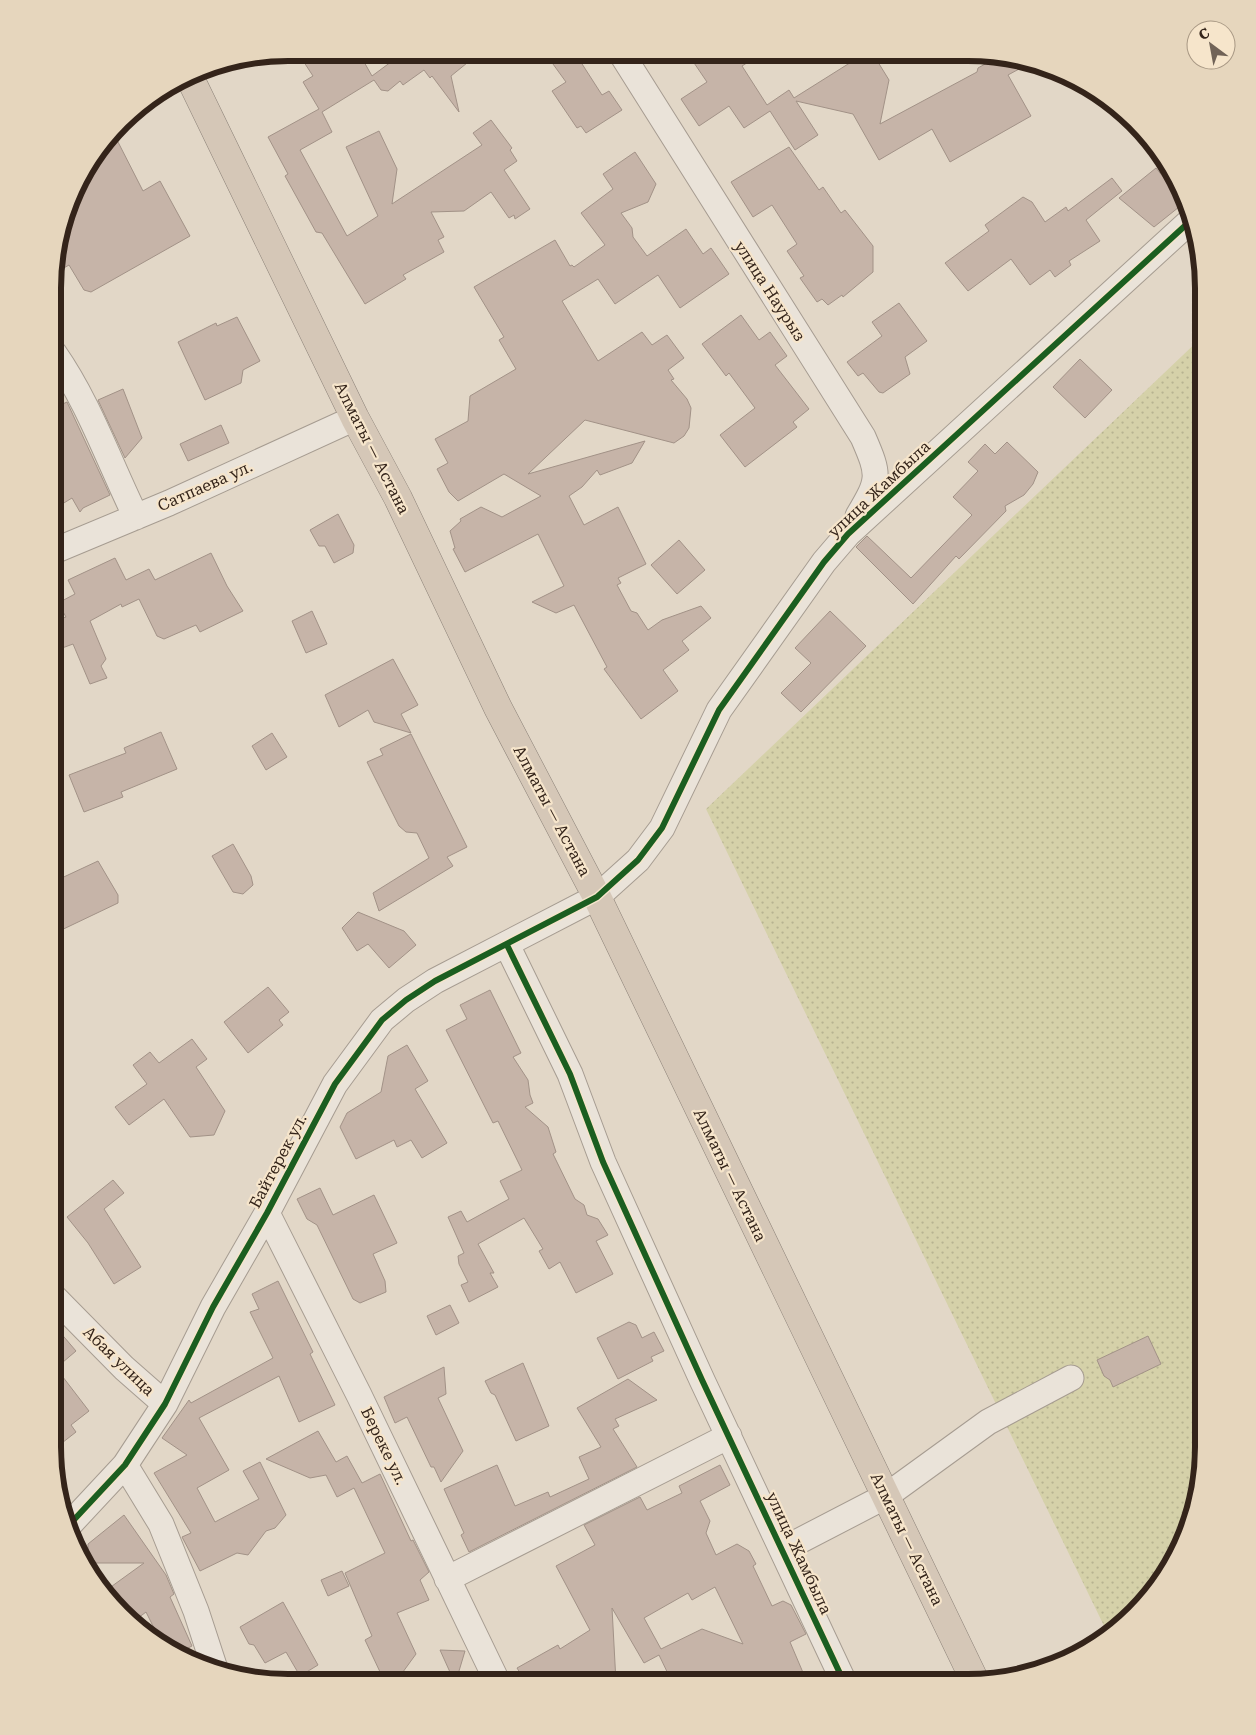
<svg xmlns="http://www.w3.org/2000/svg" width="1256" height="1735" font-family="'Roboto Serif',serif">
	<defs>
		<pattern id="grass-dots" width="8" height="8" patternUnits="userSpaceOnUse" patternTransform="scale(1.25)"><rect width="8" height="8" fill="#d5d1a9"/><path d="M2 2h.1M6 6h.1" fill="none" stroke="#b7b391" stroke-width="1.8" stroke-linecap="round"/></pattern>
	</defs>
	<rect width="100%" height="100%" fill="#e2d7c7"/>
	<path fill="url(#grass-dots)" d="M 1203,336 L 1203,1463 C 1199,1482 1197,1505 1191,1524 C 1175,1566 1146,1609 1108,1634 L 706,809 Z"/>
	<path fill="#c6b4a8" stroke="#a29287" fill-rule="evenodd" d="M 298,53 L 359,53 L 372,76 L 403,53 L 459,53 L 467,63 L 451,76 L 459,112 L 432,76 L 430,78 L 424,70 L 403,85 L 400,81 L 388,91 L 381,90 L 374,80 L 322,112 L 332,132 L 300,150 L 347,236 L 378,216 L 346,147 L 379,131 L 397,169 L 392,204 L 482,145 L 473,133 L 491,120 L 512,148 L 510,150 L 517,161 L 504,170 L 530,209 L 515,219 L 514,215 L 509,218 L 491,192 L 464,211 L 431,212 L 444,237 L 438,240 L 444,252 L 403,275 L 406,279 L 365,304 L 322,233 L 316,232 L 285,176 L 288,174 L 268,137 L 319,109 L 303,82 L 313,76 Z
		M 545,53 L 575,53 L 602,95 L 609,91 L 622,110 L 586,133 L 581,126 L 577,128 L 552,91 L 566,82 Z
		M 688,54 L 761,54 L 742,66 L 767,105 L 789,90 L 794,98 L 864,54 L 873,54 L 889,80 L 880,124 L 977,72 L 978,68 L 1001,55 L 1030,63 L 1008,75 L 1031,116 L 950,162 L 932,129 L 879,160 L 853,114 L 796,101 L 818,135 L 795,150 L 770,111 L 744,128 L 729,106 L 699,126 L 681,99 L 707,82 Z
		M 117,140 L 143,191 L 160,181 L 190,236 L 91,292 L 84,290 L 69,265 L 55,273 L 55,257 L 84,170 L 102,148 Z
		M 789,147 L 819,190 L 823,187 L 841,213 L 845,210 L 873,246 L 873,272 L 843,297 L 842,295 L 828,305 L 822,299 L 817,302 L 800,278 L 804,276 L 787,251 L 797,244 L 772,205 L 753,217 L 731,182 Z
		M 635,152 L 656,184 L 648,202 L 621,213 L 632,228 L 633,237 L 647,256 L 686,229 L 703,254 L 711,248 L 729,274 L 680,308 L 658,275 L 615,304 L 598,279 L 562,301 L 598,361 L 642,332 L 652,345 L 667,335 L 684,358 L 668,370 L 674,379 L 671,380 L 687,399 L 691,408 L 689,428 L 684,436 L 674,443 L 585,420 L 528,474 L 645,441 L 632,463 L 600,475 L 597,470 L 582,487 L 569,496 L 584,525 L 618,507 L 646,564 L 618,578 L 621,583 L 617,585 L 631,611 L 637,613 L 648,630 L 662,620 L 701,606 L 711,618 L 682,641 L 689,650 L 663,670 L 678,691 L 641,719 L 604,669 L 607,667 L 574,605 L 556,613 L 532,602 L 564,586 L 538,534 L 465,572 L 453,549 L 455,548 L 450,531 L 461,521 L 460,519 L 481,507 L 502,517 L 541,496 L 504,474 L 458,501 L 449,492 L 437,469 L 448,463 L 435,439 L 468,421 L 470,396 L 516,369 L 499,340 L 504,337 L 474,287 L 555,240 L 570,266 L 572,265 L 574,267 L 605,245 L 581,213 L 613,189 L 603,174 Z
		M 1156,168 L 1184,203 L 1154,227 L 1119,198 Z
		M 1112,178 L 1122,191 L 1086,220 L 1100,241 L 1069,261 L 1071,265 L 1055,277 L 1050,270 L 1030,285 L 1011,259 L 968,291 L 945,263 L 989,231 L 985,225 L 1023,197 L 1032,202 L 1045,222 L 1066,207 L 1068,211 Z
		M 899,303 L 927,341 L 905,357 L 910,374 L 883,393 L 879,392 L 863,373 L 858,376 L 847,362 L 882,336 L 872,322 Z
		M 741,315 L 759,340 L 770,332 L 787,356 L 775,365 L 809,409 L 793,422 L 797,427 L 745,467 L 720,435 L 755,408 L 729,373 L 726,376 L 702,344 Z
		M 237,317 L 260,361 L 243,370 L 241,383 L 205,400 L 178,342 L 216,323 L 217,326 Z
		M 1080,359 L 1112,390 L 1085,418 L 1053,387 Z
		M 123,389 L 142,438 L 125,458 L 98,400 Z
		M 67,402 L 110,495 L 83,508 L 80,512 L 72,498 L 54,509 L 54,408 Z
		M 221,425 L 229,443 L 188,461 L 180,444 Z
		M 1007,442 L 1038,472 L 1033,484 L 1024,495 L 1005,506 L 1006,511 L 959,559 L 956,556 L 913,604 L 856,547 L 867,536 L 911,578 L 972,515 L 953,497 L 978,471 L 968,462 L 985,444 L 995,454 Z
		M 338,514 L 354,545 L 353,553 L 334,563 L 325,546 L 319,546 L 310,530 Z
		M 679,540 L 705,570 L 677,594 L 651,565 Z
		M 211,553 L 227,586 L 243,611 L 200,632 L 196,625 L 164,639 L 157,636 L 139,599 L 122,607 L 121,604 L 90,621 L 106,659 L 101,666 L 107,678 L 90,684 L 73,644 L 54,651 L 54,621 L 66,617 L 58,603 L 75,594 L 68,580 L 115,558 L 126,580 L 149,569 L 155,580 Z
		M 312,611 L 327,644 L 306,653 L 292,621 Z
		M 830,611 L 866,646 L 801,712 L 781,693 L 811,663 L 795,648 Z
		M 393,659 L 418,705 L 401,714 L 411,733 L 374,722 L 368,710 L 339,727 L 325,695 Z
		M 161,732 L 177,769 L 121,792 L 123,797 L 84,812 L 69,775 L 126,753 L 124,748 Z
		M 272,733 L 287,757 L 266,770 L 252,746 Z
		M 411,734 L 467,847 L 447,857 L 453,866 L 379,911 L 373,893 L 429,858 L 417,833 L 406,832 L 399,826 L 367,762 L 383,755 L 380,749 Z
		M 233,844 L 251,876 L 253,885 L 243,894 L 233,892 L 212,856 Z
		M 98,861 L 118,895 L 118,903 L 53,934 L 53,882 Z
		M 358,912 L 404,931 L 416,945 L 389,968 L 368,944 L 357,951 L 342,928 Z
		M 268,987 L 289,1012 L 279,1020 L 283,1025 L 248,1053 L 224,1022 Z
		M 490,990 L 521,1053 L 513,1057 L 528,1080 L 530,1095 L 533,1103 L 525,1107 L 548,1127 L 556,1152 L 553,1154 L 575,1199 L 584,1205 L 587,1215 L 598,1219 L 608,1235 L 596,1241 L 613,1274 L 576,1293 L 560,1262 L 549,1269 L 539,1251 L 543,1249 L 524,1218 L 478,1244 L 494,1273 L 490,1273 L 498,1287 L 469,1302 L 461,1285 L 468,1282 L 459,1264 L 458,1256 L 464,1253 L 448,1217 L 461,1211 L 467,1222 L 509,1199 L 500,1181 L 522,1170 L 498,1121 L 493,1123 L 446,1030 L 467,1019 L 460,1005 Z
		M 192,1039 L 207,1059 L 196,1067 L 225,1111 L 214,1135 L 190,1137 L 164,1099 L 129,1125 L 115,1107 L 147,1084 L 133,1065 L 150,1052 L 159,1063 Z
		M 407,1045 L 428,1081 L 415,1089 L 447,1143 L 422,1158 L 411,1140 L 397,1147 L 394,1140 L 356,1159 L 340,1127 L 347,1113 L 381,1092 L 388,1056 Z
		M 113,1180 L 124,1193 L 104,1209 L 141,1267 L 114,1284 L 88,1243 L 67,1217 Z
		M 320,1188 L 333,1215 L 374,1195 L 397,1243 L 373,1254 L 385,1281 L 386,1292 L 360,1303 L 353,1299 L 317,1225 L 307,1219 L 297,1199 Z
		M 278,1281 L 313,1352 L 310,1354 L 335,1405 L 299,1422 L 279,1376 L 199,1418 L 229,1470 L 197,1488 L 215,1522 L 259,1499 L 243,1471 L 260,1462 L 286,1515 L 275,1528 L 266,1531 L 248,1555 L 237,1553 L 200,1571 L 182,1537 L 191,1533 L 154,1473 L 187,1455 L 162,1438 L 189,1400 L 191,1403 L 273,1358 L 250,1312 L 259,1309 L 252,1294 Z
		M 450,1305 L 459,1323 L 436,1335 L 427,1316 Z
		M 629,1322 L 636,1325 L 642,1338 L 654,1332 L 664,1351 L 651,1357 L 653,1361 L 618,1379 L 597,1338 Z
		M 53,1324 L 76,1351 L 56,1368 L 89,1411 L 71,1425 L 76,1432 L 53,1450 Z
		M 1148,1336 L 1161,1364 L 1113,1387 L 1110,1380 L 1104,1376 L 1097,1360 Z
		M 523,1363 L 549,1426 L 516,1441 L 495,1395 L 491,1393 L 485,1381 Z
		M 444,1367 L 446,1394 L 438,1398 L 463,1451 L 441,1482 L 434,1467 L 431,1467 L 407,1417 L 395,1423 L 384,1397 Z
		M 628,1379 L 657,1400 L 615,1419 L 619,1426 L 613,1429 L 637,1467 L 469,1552 L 461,1535 L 464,1533 L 444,1489 L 497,1465 L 515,1506 L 548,1492 L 550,1497 L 589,1479 L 579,1457 L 601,1447 L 577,1408 Z
		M 318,1431 L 336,1462 L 347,1456 L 362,1483 L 380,1474 L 411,1541 L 413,1540 L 429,1572 L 420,1580 L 429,1600 L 397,1613 L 416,1654 L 400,1676 L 381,1674 L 365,1640 L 372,1636 L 345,1573 L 385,1553 L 354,1488 L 337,1497 L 326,1475 L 310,1478 L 266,1459 Z
		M 720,1465 L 730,1485 L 700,1501 L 710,1521 L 706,1533 L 716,1555 L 737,1544 L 749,1551 L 756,1564 L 753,1566 L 772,1606 L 783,1601 L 791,1605 L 806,1634 L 790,1642 L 807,1682 L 672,1682 L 659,1655 L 644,1663 L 612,1608 L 616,1682 L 525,1681 L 517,1668 L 558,1645 L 560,1649 L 590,1630 L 556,1566 L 595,1545 L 584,1525 L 640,1497 L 647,1510 L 682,1493 L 679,1486 ZM 715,1587 L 743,1644 L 702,1629 L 661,1649 L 644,1618 L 688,1593 L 692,1600 Z
		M 124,1515 L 166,1575 L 174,1594 L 170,1597 L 192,1646 L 178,1653 L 175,1646 L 160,1640 L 146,1612 L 134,1621 L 108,1589 L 144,1563 L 96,1563 L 88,1552 L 88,1544 Z
		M 342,1571 L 349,1586 L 328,1596 L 321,1580 Z
		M 283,1602 L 318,1665 L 300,1676 L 286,1652 L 265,1663 L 254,1645 L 249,1644 L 240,1627 Z
		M 440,1650 L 465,1651 L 456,1681 L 454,1681 Z"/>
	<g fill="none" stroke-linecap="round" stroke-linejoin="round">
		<g stroke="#a69c91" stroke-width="27">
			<path id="street" d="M 621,53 L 863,437 C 880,476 880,479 858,516
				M 54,353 C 89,403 109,462 136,517
				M 54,551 L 169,503 L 355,418
				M 507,945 L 570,1074 L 603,1162 L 702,1380 L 844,1682
				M 267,1213 L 359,1395 L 497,1681
				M 53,1296 L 124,1368 L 165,1404
				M 125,1465 L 161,1524 L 196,1611 L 215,1669
				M 70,1524 L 125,1465 L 165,1404 L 213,1307 L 267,1213 L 335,1084 L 382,1020 L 406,1000 L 435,981 L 597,897 L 638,860 L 662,828 L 719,710 L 824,562 L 848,534 L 1188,223
				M 782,1550 L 886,1496 L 988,1422 L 1071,1378
				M 447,1579 L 729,1436"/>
		</g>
		<g stroke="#8c8278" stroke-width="29">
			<path id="highway" d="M 190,78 L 355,418 L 398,498 L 498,708 L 597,897 L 975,1681"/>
		</g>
		<use href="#street" stroke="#eae3d9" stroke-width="25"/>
		<use href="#highway" stroke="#d5c7b7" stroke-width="28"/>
		<g stroke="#f6e5cb" stroke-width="9">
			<path id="cycleway" d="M 507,945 L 570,1074 L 603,1162 L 702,1380 L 844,1682
				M 70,1524 L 125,1465 L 165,1404 L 213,1307 L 267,1213 L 335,1084 L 382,1020 L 406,1000 L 435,981 L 597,897 L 638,860 L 662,828 L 719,710 L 824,562 L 848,534 L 1188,223"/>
		</g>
		<use href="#cycleway" stroke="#1b5e20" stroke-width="6"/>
	</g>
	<g text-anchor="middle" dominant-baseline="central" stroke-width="4.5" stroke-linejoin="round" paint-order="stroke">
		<g font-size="16" fill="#34241a" stroke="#f6e5cb">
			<text transform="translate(770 291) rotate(57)">улица Наурыз</text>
			<text transform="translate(372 448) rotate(63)">Алматы — Астана</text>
			<text transform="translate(205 486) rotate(-24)">Сатпаева ул.</text>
			<text transform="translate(879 489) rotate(-43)">улица Жамбыла</text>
			<text transform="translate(552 811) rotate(62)">Алматы — Астана</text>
			<text transform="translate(278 1161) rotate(-62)">Байтерек ул.</text>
			<text transform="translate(730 1175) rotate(64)">Алматы — Астана</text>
			<text transform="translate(119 1361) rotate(44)">Абая улица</text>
			<text transform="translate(384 1446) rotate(64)">Береке ул.</text>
			<text transform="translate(907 1539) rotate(64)">Алматы — Астана</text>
			<text transform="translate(799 1553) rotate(65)">улица Жамбыла</text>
		</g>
	</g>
	<path d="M0 0H1256V1735H0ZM288 61H968A227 227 0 0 1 1195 288V1447A227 227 0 0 1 968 1674H288A227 227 0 0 1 61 1447V288A227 227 0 0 1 288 61Z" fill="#e6d6bd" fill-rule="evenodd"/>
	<path fill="none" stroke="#34241a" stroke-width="6" d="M288 61H968A227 227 0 0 1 1195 288V1447A227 227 0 0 1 968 1674H288A227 227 0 0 1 61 1447V288A227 227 0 0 1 288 61Z"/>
	<g transform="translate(1211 45) rotate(328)"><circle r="24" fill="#f6e5cb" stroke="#a89884"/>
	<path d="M0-4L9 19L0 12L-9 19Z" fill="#716357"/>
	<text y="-8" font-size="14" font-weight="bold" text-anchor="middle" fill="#34241a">С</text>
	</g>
</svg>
